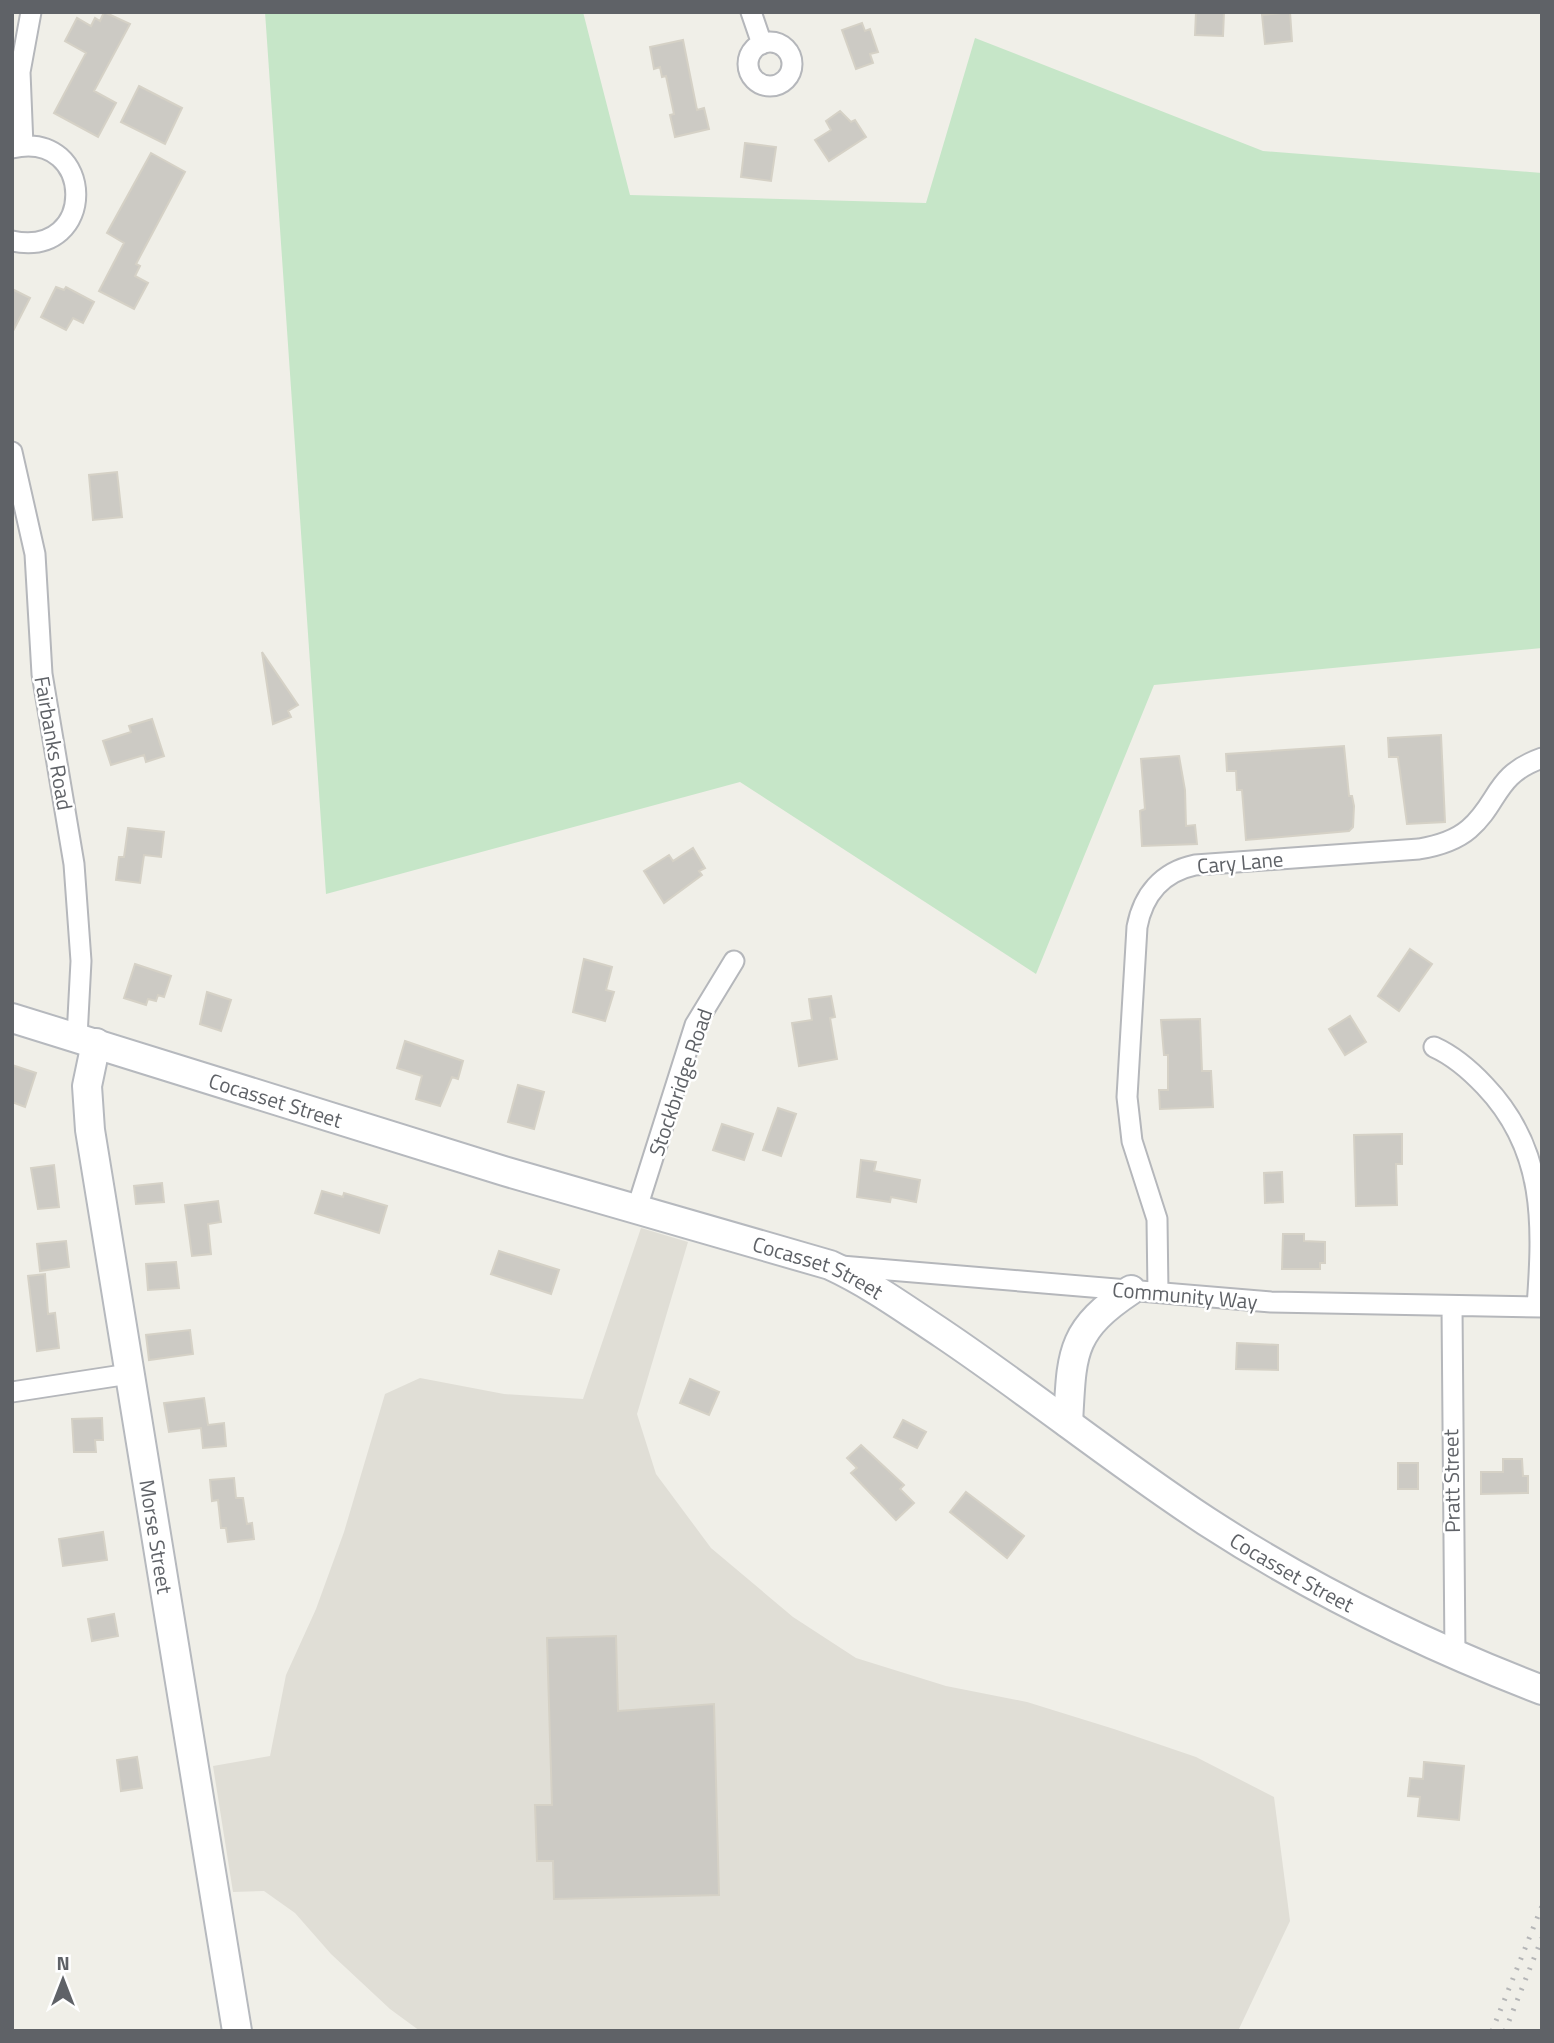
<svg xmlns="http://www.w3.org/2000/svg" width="1554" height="2043" font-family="'Titillium Web',sans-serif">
	<rect width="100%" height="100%" fill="#f0efe8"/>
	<path fill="#e0ded6" d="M 641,1228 L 688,1242 L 637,1414 L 656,1474 L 711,1548 L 793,1617 L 856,1658 L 946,1686 L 1027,1702 L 1114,1729 L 1196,1757 L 1274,1797 L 1290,1921 L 1238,2031 L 420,2031 L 390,2009 L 331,1954 L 295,1913 L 264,1891 L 233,1892 L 213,1766 L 270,1756 L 286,1675 L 316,1609 L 344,1532 L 385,1394 L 420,1378 L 504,1394 L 583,1399 Z"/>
	<path fill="#c6e6c8" d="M 265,12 L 583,12 L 630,195 L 926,203 L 975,38 L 1263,151 L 1542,173 L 1542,648 L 1154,685 L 1036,974 L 740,782 L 326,894 Z"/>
	<path fill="#cccac4" stroke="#d5d1c6" stroke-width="2" d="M 104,12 L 130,24 L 94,91 L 116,103 L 98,137 L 54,113 L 86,53 L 65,41 L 77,18 L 91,26 L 95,18 L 100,21 Z
		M 1196,12 L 1224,12 L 1223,36 L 1195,35 Z
		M 1290,12 L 1292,41 L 1265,44 L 1262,15 Z
		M 862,23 L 865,31 L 870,29 L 878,52 L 870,54 L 873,63 L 856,69 L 842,30 Z
		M 683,40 L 697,110 L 704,108 L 709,129 L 675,137 L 670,115 L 674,114 L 666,76 L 662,77 L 660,67 L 654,69 L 650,47 Z
		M 139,86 L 182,108 L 165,144 L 121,122 Z
		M 840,111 L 851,122 L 855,120 L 866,137 L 829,161 L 815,140 L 831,130 L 826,121 Z
		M 745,143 L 776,147 L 771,181 L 741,177 Z
		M 151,153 L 185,172 L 136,264 L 140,266 L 135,276 L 148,283 L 134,309 L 99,291 L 124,243 L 107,233 Z
		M 56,287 L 64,290 L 66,287 L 94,302 L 83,323 L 73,318 L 66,330 L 41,317 Z
		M 12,289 L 30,298 L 12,333 Z
		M 117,472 L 122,517 L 93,520 L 89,475 Z
		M 262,652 L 298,705 L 288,711 L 291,717 L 273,724 Z
		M 152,719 L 164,756 L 146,762 L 144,755 L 111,765 L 103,741 L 131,732 L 129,726 Z
		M 1441,735 L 1445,822 L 1407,824 L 1398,757 L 1389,757 L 1388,738 Z
		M 1344,746 L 1349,796 L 1352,796 L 1354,806 L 1353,827 L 1349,831 L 1246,840 L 1242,790 L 1237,790 L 1236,771 L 1227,771 L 1226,754 Z
		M 1179,756 L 1185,790 L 1186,826 L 1195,825 L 1197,844 L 1142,846 L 1140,811 L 1145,809 L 1141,759 Z
		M 128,828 L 164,832 L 161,857 L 144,855 L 140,883 L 116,880 L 119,857 L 124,857 Z
		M 693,848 L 705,868 L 699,871 L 702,875 L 664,903 L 644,871 L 669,855 L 673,861 Z
		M 1410,949 L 1432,964 L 1399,1011 L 1378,996 Z
		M 584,959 L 612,967 L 606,990 L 614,992 L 605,1021 L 573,1012 Z
		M 135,964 L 171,976 L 164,997 L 158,995 L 156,1001 L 148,999 L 146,1005 L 124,998 Z
		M 207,992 L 231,1000 L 221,1031 L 200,1024 Z
		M 831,996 L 835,1017 L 830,1018 L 837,1059 L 799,1066 L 792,1023 L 812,1020 L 809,999 Z
		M 1350,1016 L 1366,1042 L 1345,1055 L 1329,1029 Z
		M 1200,1019 L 1202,1071 L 1211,1071 L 1213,1107 L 1160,1109 L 1159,1090 L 1168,1090 L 1168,1055 L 1164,1055 L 1161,1020 Z
		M 405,1041 L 463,1061 L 458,1079 L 452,1077 L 440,1106 L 416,1099 L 422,1076 L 397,1068 Z
		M 12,1065 L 36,1073 L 25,1107 L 12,1102 Z
		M 518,1085 L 544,1092 L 534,1129 L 508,1122 Z
		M 778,1108 L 796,1114 L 781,1156 L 763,1150 Z
		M 722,1124 L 753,1134 L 744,1160 L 713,1150 Z
		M 1402,1134 L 1402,1164 L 1396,1164 L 1397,1205 L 1356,1206 L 1354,1135 Z
		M 861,1160 L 876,1162 L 874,1171 L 920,1180 L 916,1202 L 891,1197 L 890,1202 L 857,1197 Z
		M 54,1165 L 59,1207 L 38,1209 L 31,1168 Z
		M 1282,1172 L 1283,1202 L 1265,1203 L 1264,1173 Z
		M 162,1183 L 164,1202 L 136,1204 L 134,1186 Z
		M 322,1191 L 343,1197 L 344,1193 L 387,1206 L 379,1233 L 315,1213 Z
		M 218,1201 L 221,1222 L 208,1224 L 211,1254 L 192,1256 L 185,1205 Z
		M 1283,1234 L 1304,1234 L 1304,1241 L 1325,1242 L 1325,1263 L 1320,1263 L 1320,1269 L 1282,1269 Z
		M 66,1241 L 69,1267 L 40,1271 L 37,1244 Z
		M 499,1251 L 559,1270 L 551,1294 L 491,1274 Z
		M 176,1262 L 179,1288 L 148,1290 L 146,1264 Z
		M 45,1274 L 48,1314 L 55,1313 L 59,1348 L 37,1351 L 28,1276 Z
		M 190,1330 L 193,1354 L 149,1360 L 146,1335 Z
		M 1237,1343 L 1278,1345 L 1278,1370 L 1236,1369 Z
		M 690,1379 L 719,1392 L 709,1415 L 680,1403 Z
		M 204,1398 L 208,1425 L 224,1423 L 226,1446 L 203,1448 L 201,1428 L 169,1432 L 164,1403 Z
		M 102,1418 L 103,1440 L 95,1440 L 96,1452 L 74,1452 L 72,1419 Z
		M 903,1420 L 926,1432 L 917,1448 L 894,1437 Z
		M 861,1445 L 904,1485 L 900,1489 L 914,1503 L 896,1520 L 851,1473 L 857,1468 L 847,1458 Z
		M 1503,1459 L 1522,1459 L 1523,1476 L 1528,1476 L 1528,1493 L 1481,1494 L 1481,1472 L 1503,1472 Z
		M 1398,1463 L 1418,1463 L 1418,1489 L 1398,1489 Z
		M 234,1478 L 236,1498 L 243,1498 L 247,1524 L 252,1523 L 254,1539 L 228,1542 L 226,1528 L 221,1528 L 218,1500 L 212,1501 L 210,1480 Z
		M 966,1492 L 1024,1536 L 1007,1558 L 950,1512 Z
		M 103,1532 L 107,1560 L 63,1566 L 59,1539 Z
		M 114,1614 L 118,1636 L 92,1641 L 88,1619 Z
		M 616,1636 L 618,1711 L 714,1704 L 719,1895 L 554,1899 L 553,1861 L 537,1861 L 535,1805 L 552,1805 L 547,1638 Z
		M 137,1757 L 142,1788 L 121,1791 L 117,1760 Z
		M 1424,1762 L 1464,1766 L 1459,1820 L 1418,1816 L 1420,1797 L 1408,1796 L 1410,1778 L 1423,1779 Z"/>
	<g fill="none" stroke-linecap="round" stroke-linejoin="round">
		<g stroke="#b5b7bb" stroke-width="23">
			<path id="street" d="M 751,12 L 762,44
				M748 64a22 22 0 1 1 44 0a22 22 0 1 1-44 0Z
				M 23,146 L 20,72 L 31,12
				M 12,148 C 96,129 98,259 12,241
				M 12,452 L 35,554 L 42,674 L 74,864 L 81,961 L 77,1037
				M 1434,1047 C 1454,1056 1470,1070 1485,1086 C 1546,1150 1543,1224 1537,1307
				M 637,1208 L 695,1025 L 734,961
				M 841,1266 L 1271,1302 L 1542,1307
				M 1158,1292 L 1157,1219 L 1132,1141 L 1127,1097 L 1137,927 C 1143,895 1162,872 1195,865 L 1419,849 C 1437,846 1455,841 1469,829 C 1500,802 1494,775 1542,758
				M 1452,1307 L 1455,1656
				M 12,1392 L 129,1374"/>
		</g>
		<g stroke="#b6b9be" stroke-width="32">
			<g id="secondary">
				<path id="s1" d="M 12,1018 L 504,1171 L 830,1265 C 871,1284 905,1309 943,1334 C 1032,1394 1116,1462 1206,1521 C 1314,1591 1422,1644 1542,1690"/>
				<path id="s2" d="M 96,1043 L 87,1086 L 90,1130 L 237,2031"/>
				<path d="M 1068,1423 C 1072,1354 1069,1331 1131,1290"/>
			</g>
		</g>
		<use href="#street" stroke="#fff" stroke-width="19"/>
		<use href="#secondary" stroke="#fff" stroke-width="28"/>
		<path stroke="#b5b6b7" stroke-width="5" stroke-dasharray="2 9" stroke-linecap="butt" d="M 1492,2031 L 1542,1906
			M 1505,2031 L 1542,1938"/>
	</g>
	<g text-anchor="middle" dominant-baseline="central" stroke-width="5" stroke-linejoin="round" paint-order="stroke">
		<g font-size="21" fill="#5f6267" stroke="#fff">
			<text transform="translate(54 743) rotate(80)">Fairbanks Road</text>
			<text transform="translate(1240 862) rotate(-5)">Cary Lane</text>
			<text transform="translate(680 1082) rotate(-71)">Stockbridge Road</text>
			<text stroke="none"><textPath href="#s1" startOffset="276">Cocasset Street</textPath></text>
			<text stroke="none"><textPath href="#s1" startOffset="844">Cocasset Street</textPath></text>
			<text transform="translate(1185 1295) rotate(5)">Community Way</text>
			<text transform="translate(1451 1481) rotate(-91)">Pratt Street</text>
			<text stroke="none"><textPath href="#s2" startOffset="500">Morse Street</textPath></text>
			<text stroke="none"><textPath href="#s1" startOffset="1410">Cocasset Street</textPath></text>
		</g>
	</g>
	<rect width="1554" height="2043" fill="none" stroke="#5f6267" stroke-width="28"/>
	<g transform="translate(63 1980)" stroke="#ffffff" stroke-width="5" paint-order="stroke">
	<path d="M0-5L12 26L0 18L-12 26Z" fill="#5f6267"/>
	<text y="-10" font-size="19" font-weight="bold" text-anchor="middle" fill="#5f6267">N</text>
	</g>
</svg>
